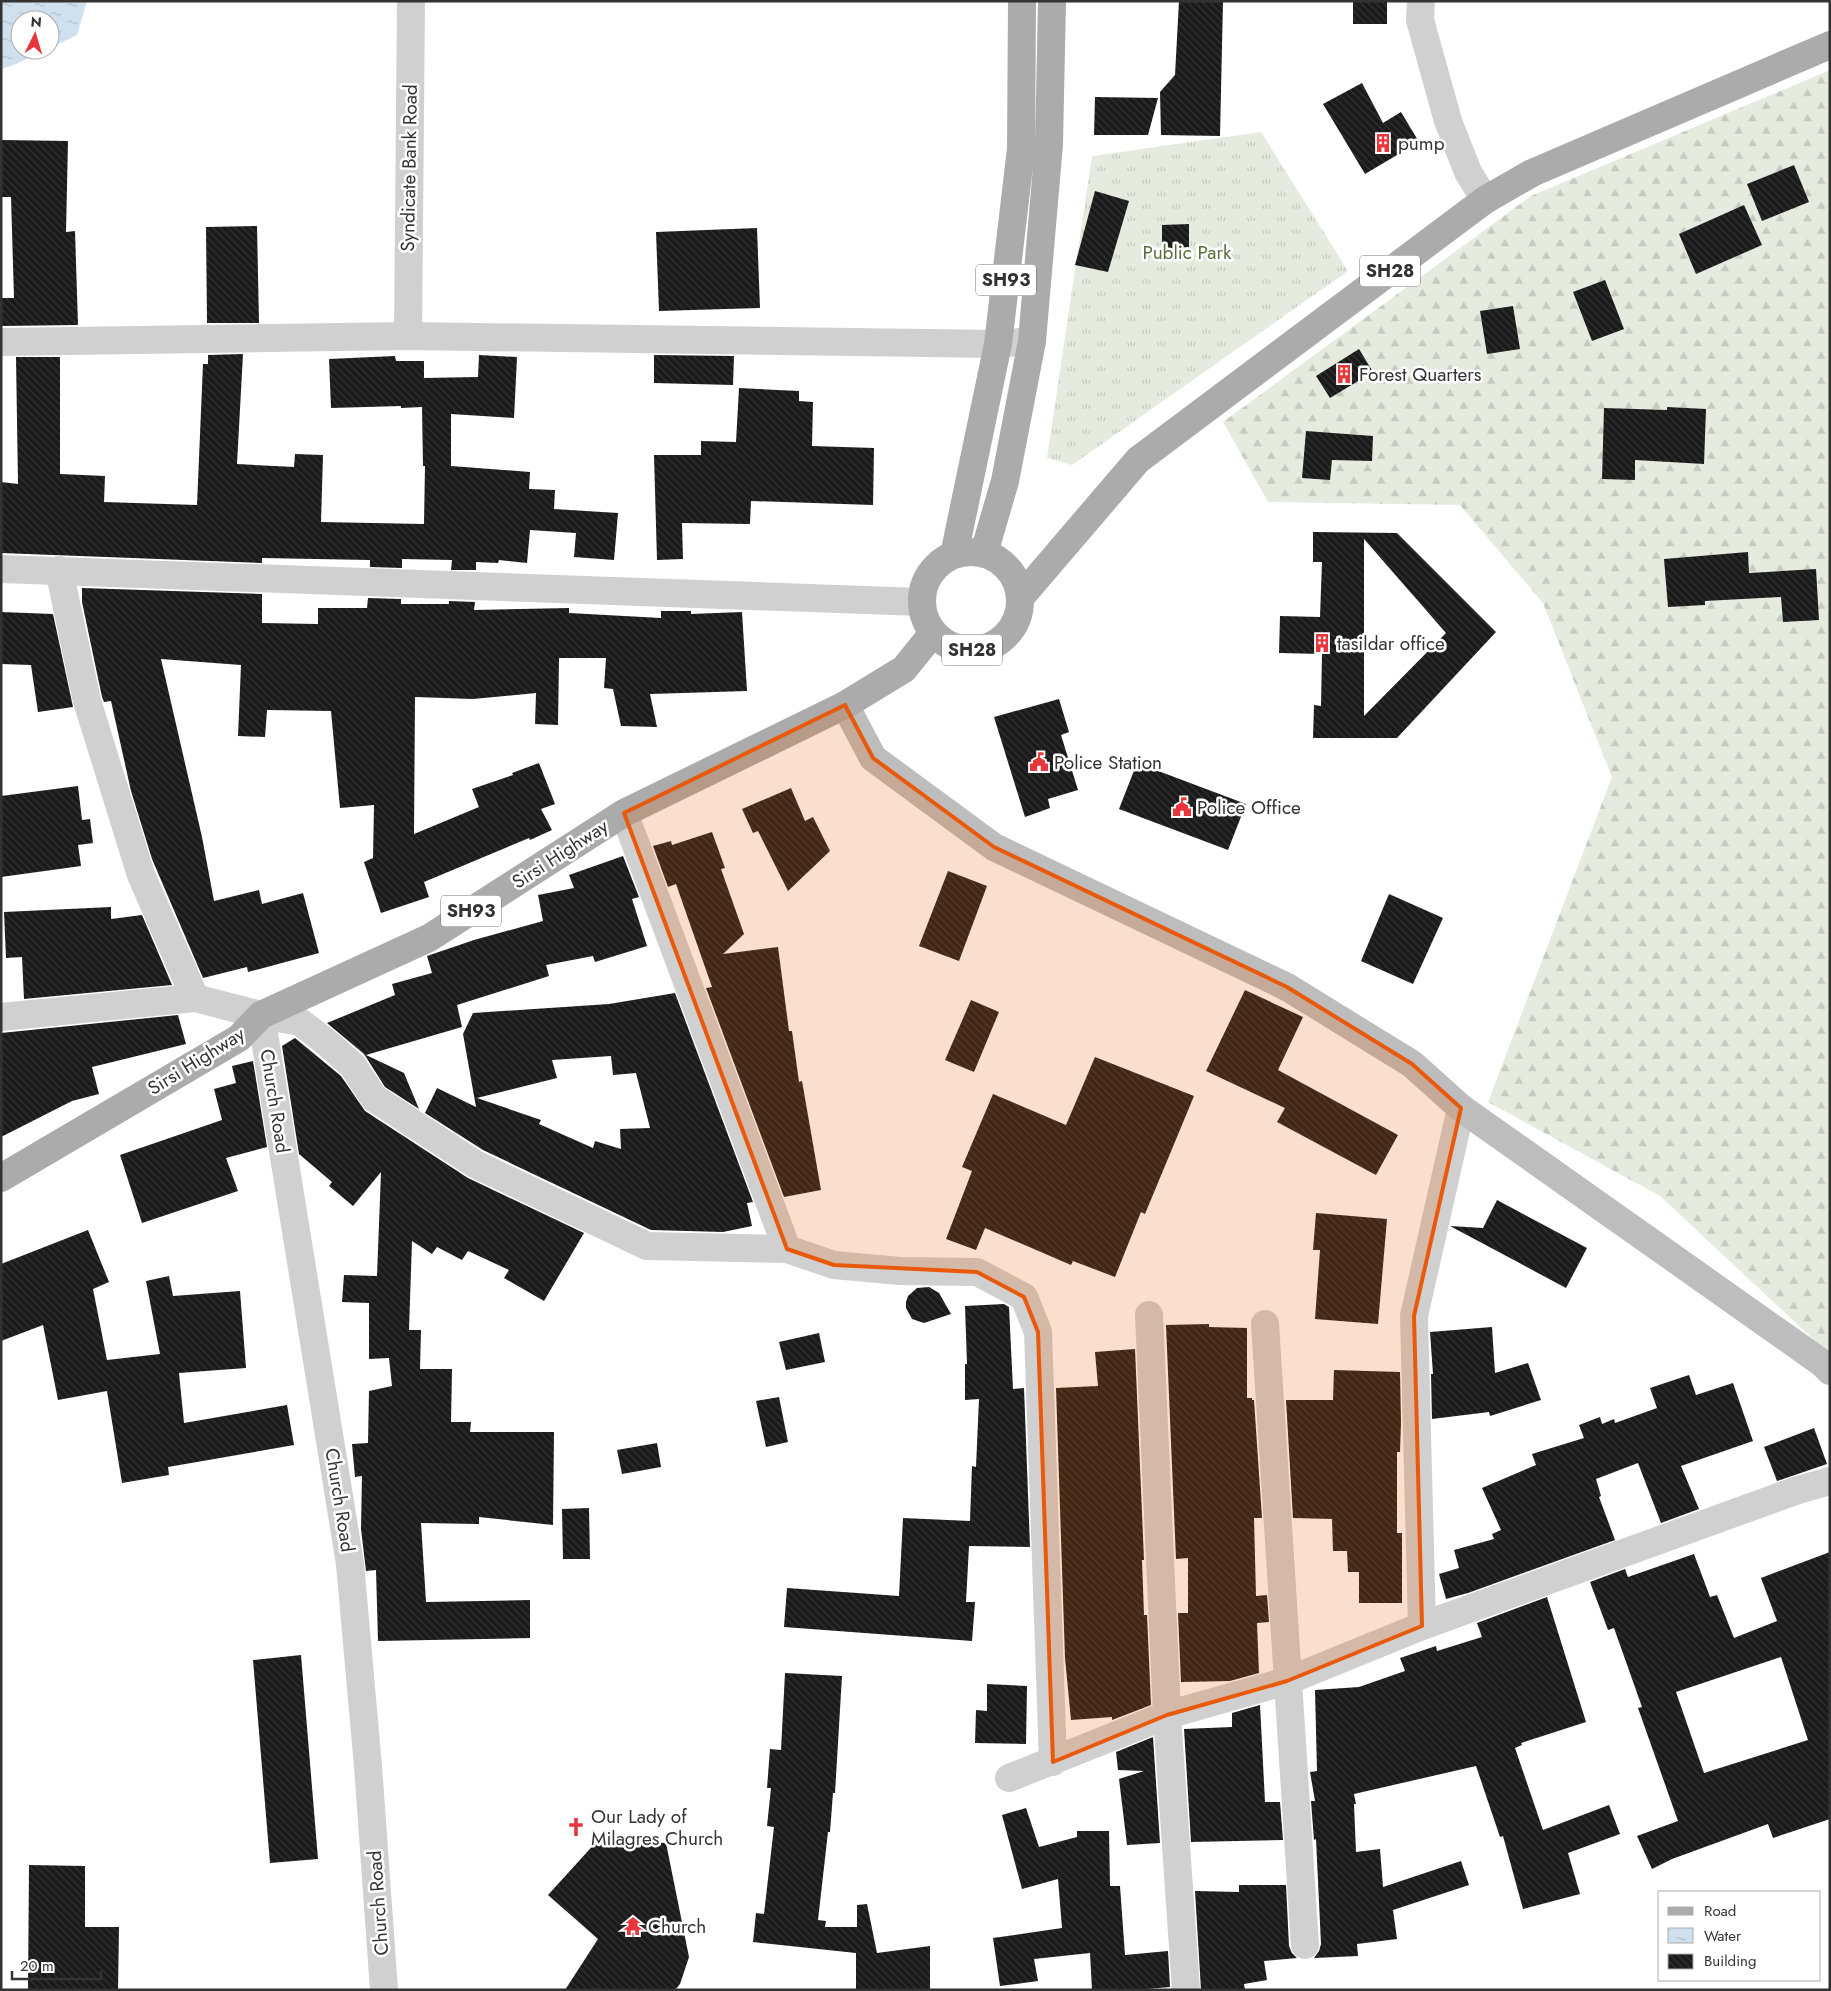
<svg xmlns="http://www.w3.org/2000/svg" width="1831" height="1991" font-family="Jost,sans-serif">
	<defs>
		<pattern id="grass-tufts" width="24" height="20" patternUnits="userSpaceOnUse" patternTransform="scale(1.25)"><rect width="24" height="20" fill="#e5ecdf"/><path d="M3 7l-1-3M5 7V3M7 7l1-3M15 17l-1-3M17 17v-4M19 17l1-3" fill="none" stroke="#c5cbc0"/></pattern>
		<pattern id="forest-firs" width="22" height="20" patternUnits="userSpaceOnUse" patternTransform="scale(1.25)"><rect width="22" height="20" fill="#e5ecdf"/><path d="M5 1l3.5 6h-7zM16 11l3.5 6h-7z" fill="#c5cbc0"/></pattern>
		<pattern id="water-ripples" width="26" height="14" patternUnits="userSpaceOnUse" patternTransform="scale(1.25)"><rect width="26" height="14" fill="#cfe0ee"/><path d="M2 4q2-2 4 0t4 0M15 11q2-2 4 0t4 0" fill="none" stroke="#b2c1cd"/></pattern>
		<pattern id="building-back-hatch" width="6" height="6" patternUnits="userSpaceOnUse" patternTransform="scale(1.25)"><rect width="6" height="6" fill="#1a1a1a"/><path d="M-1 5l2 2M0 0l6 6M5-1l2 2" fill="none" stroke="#333"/></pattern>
	</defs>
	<rect width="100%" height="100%" fill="#fff"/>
	<path fill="url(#grass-tufts)" d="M 1261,132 L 1348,271 L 1072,465 L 1047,458 L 1092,156 Z"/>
	<path fill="url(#forest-firs)" d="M 1830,70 L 1830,1355 L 1660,1196 L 1488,1102 L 1612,777 L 1543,603 L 1460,505 L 1268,502 L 1223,422 L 1531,196 Z"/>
	<path fill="url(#water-ripples)" d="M 1,1 L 87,1 L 77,35 L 50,48 L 50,20 L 20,20 L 20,50 L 45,50 L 14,65 L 1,69 Z"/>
	<path fill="url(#building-back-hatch)" fill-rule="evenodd" d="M 1179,1 L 1223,1 L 1220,136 L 1161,135 L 1160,92 L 1175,75 Z
		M 1353,1 L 1387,1 L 1387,24 L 1353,24 Z
		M 1362,83 L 1383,123 L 1401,112 L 1419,142 L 1365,174 L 1323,104 Z
		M 1095,97 L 1158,98 L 1148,135 L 1094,135 Z
		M 1,140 L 68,141 L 66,232 L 75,231 L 78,325 L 1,326 L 1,298 L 14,298 L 11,197 L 1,197 Z
		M 1794,165 L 1809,202 L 1762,221 L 1747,184 Z
		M 1095,191 L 1129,201 L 1108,272 L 1075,265 Z
		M 1744,205 L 1762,245 L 1696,274 L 1679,234 Z
		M 1189,224 L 1189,247 L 1162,249 L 1162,225 Z
		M 257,226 L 259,323 L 207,323 L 206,227 Z
		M 757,228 L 760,308 L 659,311 L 656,232 Z
		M 1605,280 L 1624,329 L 1592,341 L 1573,292 Z
		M 1513,306 L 1520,349 L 1487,354 L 1480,311 Z
		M 1359,349 L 1373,372 L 1330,398 L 1316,376 Z
		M 243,354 L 237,464 L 294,467 L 295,454 L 323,455 L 321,522 L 424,524 L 425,466 L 423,466 L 422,407 L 401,408 L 401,406 L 331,408 L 329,359 L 395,356 L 396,361 L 424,361 L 424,378 L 478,377 L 479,355 L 517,357 L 514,418 L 451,414 L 451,466 L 530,472 L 529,489 L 555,490 L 554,509 L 618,513 L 614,560 L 574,557 L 576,533 L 530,530 L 527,563 L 499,560 L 498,563 L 476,562 L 476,570 L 451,570 L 452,560 L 402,559 L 402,568 L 370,567 L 370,560 L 262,558 L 262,563 L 1,553 L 1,482 L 18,484 L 16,357 L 60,357 L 60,474 L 105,476 L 104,502 L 197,505 L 203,364 L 208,364 L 208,355 Z
		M 654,355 L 734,356 L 733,385 L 654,383 Z
		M 739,388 L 799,391 L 799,401 L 813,402 L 812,446 L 874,448 L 873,505 L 751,501 L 750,524 L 682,523 L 683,559 L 657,560 L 654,455 L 701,455 L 701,441 L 736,442 Z
		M 1667,407 L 1706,409 L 1704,464 L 1635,460 L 1635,480 L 1602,479 L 1604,408 L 1667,410 Z
		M 1306,431 L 1373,436 L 1372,461 L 1332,460 L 1330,480 L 1302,478 Z
		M 1313,532 L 1397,533 L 1496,632 L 1397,738 L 1313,738 L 1314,705 L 1321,706 L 1322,654 L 1279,653 L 1280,616 L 1320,617 L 1322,562 L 1313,562 ZM 1364,539 L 1446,633 L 1364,716 Z
		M 1748,552 L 1749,573 L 1816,569 L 1819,620 L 1783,622 L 1781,597 L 1705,601 L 1705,605 L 1668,607 L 1664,559 Z
		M 82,588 L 262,594 L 262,623 L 318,624 L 318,608 L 367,608 L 368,598 L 401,599 L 401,604 L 449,604 L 449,601 L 475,602 L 474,610 L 569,608 L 569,613 L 661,618 L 661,611 L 691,611 L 691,614 L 742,612 L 747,691 L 650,694 L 657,727 L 621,726 L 613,689 L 604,688 L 606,658 L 559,658 L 558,725 L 535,724 L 536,693 L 473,699 L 415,697 L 414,834 L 479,807 L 472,789 L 513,775 L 512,773 L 539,763 L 555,804 L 541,809 L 552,830 L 530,840 L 529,838 L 424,882 L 429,897 L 381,913 L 364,862 L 373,858 L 374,805 L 340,808 L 331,711 L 267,710 L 265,737 L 238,736 L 241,665 L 161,659 L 202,837 L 214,901 L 259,890 L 262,904 L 303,893 L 319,953 L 248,972 L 247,967 L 203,978 L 152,859 L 131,791 L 111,701 L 104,702 L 102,697 L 82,602 Z
		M 1,612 L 53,614 L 73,707 L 38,712 L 31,665 L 1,664 Z
		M 1059,699 L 1069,732 L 1061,735 L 1078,790 L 1048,799 L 1050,808 L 1025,817 L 994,717 Z
		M 1137,763 L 1246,804 L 1228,850 L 1119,809 Z
		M 78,786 L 82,820 L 90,819 L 93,843 L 78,845 L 81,866 L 1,877 L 1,796 Z
		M 791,788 L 805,821 L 813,817 L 830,851 L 788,891 L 758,831 L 753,833 L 742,809 Z
		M 712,832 L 725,868 L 721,869 L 744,934 L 723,954 L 778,947 L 789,1031 L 792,1031 L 799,1082 L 802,1081 L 821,1190 L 784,1197 L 706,988 L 712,987 L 676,884 L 668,887 L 653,846 L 671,841 L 672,845 Z
		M 623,856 L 639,897 L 632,899 L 647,946 L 595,962 L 593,956 L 546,965 L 549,976 L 457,1005 L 462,1027 L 366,1055 L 404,1073 L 419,1109 L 385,1087 L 364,1054 L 327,1023 L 395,995 L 392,984 L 432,973 L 427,956 L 474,940 L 543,921 L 538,895 L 574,888 L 569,875 Z
		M 948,871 L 987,886 L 959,961 L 919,946 Z
		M 1389,894 L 1443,918 L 1413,984 L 1361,961 Z
		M 111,907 L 111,919 L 142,915 L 172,985 L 24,999 L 22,957 L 6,958 L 4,912 Z
		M 1245,990 L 1303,1017 L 1278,1070 L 1398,1135 L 1376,1175 L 1277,1122 L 1285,1108 L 1206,1071 Z
		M 675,993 L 753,1202 L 747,1203 L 752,1226 L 723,1232 L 651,1230 L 483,1150 L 425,1113 L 437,1088 L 476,1107 L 463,1034 L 473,1013 L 609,1004 ZM 611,1056 L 613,1075 L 636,1073 L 650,1128 L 620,1129 L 621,1149 L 595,1141 L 593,1148 L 539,1124 L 541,1120 L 477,1098 L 557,1078 L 552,1060 Z
		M 971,1000 L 999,1012 L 974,1072 L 945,1060 Z
		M 178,1015 L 186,1044 L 92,1067 L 99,1094 L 72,1101 L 1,1137 L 1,1033 Z
		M 295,1038 L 341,1076 L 365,1111 L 468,1178 L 584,1233 L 544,1301 L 504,1278 L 509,1270 L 468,1251 L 462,1260 L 437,1247 L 432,1254 L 412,1241 L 409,1330 L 421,1330 L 420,1369 L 452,1369 L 451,1422 L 471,1422 L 470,1432 L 554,1432 L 553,1525 L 479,1517 L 479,1524 L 421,1523 L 426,1602 L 530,1600 L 530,1638 L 378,1641 L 376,1570 L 366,1571 L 361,1529 L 362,1476 L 355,1477 L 352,1444 L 368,1443 L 369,1391 L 392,1386 L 389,1358 L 369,1359 L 369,1303 L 342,1302 L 344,1275 L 377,1276 L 381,1172 L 353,1206 L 329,1186 L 332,1182 L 299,1154 L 282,1046 Z
		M 1095,1057 L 1194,1096 L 1145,1214 L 1141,1212 L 1115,1277 L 1073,1261 L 1071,1265 L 985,1228 L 976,1250 L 946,1239 L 972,1171 L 962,1167 L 993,1094 L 1066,1125 Z
		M 253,1061 L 267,1147 L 226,1158 L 238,1191 L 142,1223 L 120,1155 L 222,1120 L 214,1089 L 236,1083 L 232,1066 Z
		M 1497,1200 L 1587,1248 L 1566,1288 L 1450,1226 L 1483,1228 Z
		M 1316,1213 L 1387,1219 L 1378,1324 L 1315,1319 L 1320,1250 L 1313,1250 Z
		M 88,1230 L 109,1282 L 93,1289 L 107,1360 L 160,1354 L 146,1281 L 169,1276 L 173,1296 L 240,1291 L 246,1368 L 179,1373 L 184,1423 L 287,1405 L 294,1445 L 168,1467 L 169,1475 L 122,1483 L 107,1391 L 58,1400 L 43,1325 L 1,1341 L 1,1264 Z
		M 929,1287 L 939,1293 L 951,1314 L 924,1323 L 912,1319 L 906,1308 L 906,1302 L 908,1296 L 917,1288 Z
		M 1004,1304 L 1009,1307 L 1013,1389 L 1024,1388 L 1030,1547 L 969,1546 L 966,1602 L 975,1602 L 972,1641 L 784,1627 L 787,1588 L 899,1596 L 903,1518 L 970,1521 L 972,1466 L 976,1467 L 979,1399 L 965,1400 L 965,1364 L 967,1364 L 965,1306 Z
		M 1209,1324 L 1209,1327 L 1247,1328 L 1247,1398 L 1252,1398 L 1252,1400 L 1254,1400 L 1262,1518 L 1254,1518 L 1256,1596 L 1267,1595 L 1269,1622 L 1257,1623 L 1259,1673 L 1230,1681 L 1181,1682 L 1178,1613 L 1188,1613 L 1188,1558 L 1176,1559 L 1166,1325 Z
		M 1492,1327 L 1495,1373 L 1528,1363 L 1541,1400 L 1490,1416 L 1489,1412 L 1432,1419 L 1431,1374 L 1433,1374 L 1430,1332 Z
		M 819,1333 L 825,1362 L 786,1370 L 779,1342 Z
		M 1135,1349 L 1144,1560 L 1142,1560 L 1144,1615 L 1147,1615 L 1151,1705 L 1112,1720 L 1112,1717 L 1071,1720 L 1065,1658 L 1056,1388 L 1098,1386 L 1095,1352 Z
		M 1334,1370 L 1400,1372 L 1401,1423 L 1400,1452 L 1397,1452 L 1397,1533 L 1402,1533 L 1402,1603 L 1359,1603 L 1359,1572 L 1348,1572 L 1347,1551 L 1333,1551 L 1332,1519 L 1293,1518 L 1286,1400 L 1333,1400 Z
		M 1689,1375 L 1696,1395 L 1733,1383 L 1753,1441 L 1681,1466 L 1699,1509 L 1661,1523 L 1638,1463 L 1596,1479 L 1601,1496 L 1599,1497 L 1615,1540 L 1468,1593 L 1446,1599 L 1439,1574 L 1459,1568 L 1454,1550 L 1494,1539 L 1492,1534 L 1501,1530 L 1482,1488 L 1536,1465 L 1532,1454 L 1584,1438 L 1579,1425 L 1600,1417 L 1602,1424 L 1614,1419 L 1615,1423 L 1657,1408 L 1650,1388 Z
		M 779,1397 L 788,1442 L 766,1447 L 756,1401 Z
		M 1814,1428 L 1827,1464 L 1777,1481 L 1764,1447 Z
		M 657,1443 L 661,1467 L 622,1474 L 617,1450 Z
		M 589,1508 L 590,1559 L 563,1559 L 562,1509 Z
		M 1830,1552 L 1830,1819 L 1773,1838 L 1768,1824 L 1672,1859 L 1652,1869 L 1637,1836 L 1678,1821 L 1638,1708 L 1642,1707 L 1614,1628 L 1608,1630 L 1590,1582 L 1625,1569 L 1628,1577 L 1694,1554 L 1710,1597 L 1717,1595 L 1734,1638 L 1777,1621 L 1761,1578 ZM 1781,1657 L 1808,1740 L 1704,1773 L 1676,1692 Z
		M 1547,1597 L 1586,1722 L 1521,1743 L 1522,1745 L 1515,1748 L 1543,1830 L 1609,1805 L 1620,1834 L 1568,1853 L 1580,1894 L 1523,1909 L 1503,1836 L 1500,1837 L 1476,1766 L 1354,1794 L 1356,1804 L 1354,1804 L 1356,1852 L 1380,1849 L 1383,1887 L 1461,1861 L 1469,1885 L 1393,1910 L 1397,1939 L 1357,1944 L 1358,1956 L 1314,1958 L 1319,1951 L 1321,1944 L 1316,1839 L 1314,1840 L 1311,1801 L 1315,1801 L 1310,1772 L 1317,1771 L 1315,1690 L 1359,1687 L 1405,1671 L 1400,1658 L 1436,1646 L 1437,1651 L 1482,1637 L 1477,1623 Z
		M 301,1655 L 318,1859 L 270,1863 L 253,1660 Z
		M 785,1673 L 842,1676 L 835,1793 L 833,1793 L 830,1832 L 828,1832 L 818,1920 L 826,1921 L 825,1927 L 857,1927 L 857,1905 L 867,1904 L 877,1953 L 930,1946 L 930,1990 L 856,1990 L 856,1953 L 753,1942 L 756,1913 L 764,1914 L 774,1827 L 767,1826 L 771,1788 L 767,1788 L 770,1749 L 781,1750 Z
		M 987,1684 L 1027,1686 L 1026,1744 L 975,1743 L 976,1710 L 987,1711 Z
		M 1260,1705 L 1265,1802 L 1280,1802 L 1283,1840 L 1191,1842 L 1184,1729 L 1232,1727 L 1232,1713 Z
		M 1153,1737 L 1160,1843 L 1127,1845 L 1119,1779 L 1144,1771 L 1118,1770 L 1116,1752 Z
		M 1026,1808 L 1039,1847 L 1077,1837 L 1077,1831 L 1109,1831 L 1110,1886 L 1120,1886 L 1125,1955 L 1168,1951 L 1170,1987 L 1136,1990 L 1092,1990 L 1090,1953 L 1034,1959 L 1038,1981 L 1000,1986 L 993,1938 L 1062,1928 L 1058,1879 L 1022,1889 L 1002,1815 Z
		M 598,1840 L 666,1843 L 689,1957 L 680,1984 L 675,1990 L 565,1990 L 598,1939 L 548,1895 Z
		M 29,1865 L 85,1866 L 85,1927 L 119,1927 L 118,1990 L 28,1990 Z
		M 1239,1885 L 1286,1885 L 1289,1946 L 1292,1953 L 1297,1958 L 1264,1961 L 1267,1980 L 1244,1984 L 1245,1990 L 1201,1990 L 1195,1891 L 1239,1892 Z"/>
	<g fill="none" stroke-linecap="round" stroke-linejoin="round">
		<path stroke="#d0d0d0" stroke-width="28" d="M 1421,1 L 1420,20 L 1448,121 L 1468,172 L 1485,200
			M 408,336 L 411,1
			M 1,342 L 408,336 L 998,344 L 1032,341
			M 59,570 L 87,701 L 141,875 L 195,998
			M 624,813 L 787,1249 L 834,1265 L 900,1271 L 977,1272 L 1024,1297 L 1038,1332 L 1053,1762
			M 261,1015 L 350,1564 L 368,1766 L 384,1990
			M 1,1017 L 195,998 L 261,1015 L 300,1022 L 326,1042 L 353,1066 L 374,1098 L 475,1164 L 647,1246 L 787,1249
			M 1149,1315 L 1167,1715 L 1186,1990
			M 1265,1324 L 1305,1945
			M 1422,1626 L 1414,1316 L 1461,1108
			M 1009,1778 L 1167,1715 L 1287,1681 L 1422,1626 L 1798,1490 L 1830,1481"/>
		<path stroke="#d0d0d0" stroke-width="28" d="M 1,569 L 921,602"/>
		<path stroke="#bdbdbd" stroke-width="28" d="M 845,705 L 873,758 L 994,847 L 1287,987 L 1412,1064 L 1461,1108 L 1822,1363 L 1830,1371"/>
		<path stroke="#ababab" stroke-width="28" d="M922 601a49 49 0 1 1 98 0a49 49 0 1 1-98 0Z
			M 984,553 L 1005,481 L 1032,341 L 1049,144 L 1052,1
			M 954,555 L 998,344 L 1021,149 L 1022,1
			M 1020,598 L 1138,460 L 1485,200 L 1532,173 L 1830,45
			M 1,1178 L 239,1038 L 261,1015 L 429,938 L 624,813 L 845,705 L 904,669 L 933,633"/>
	</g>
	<path fill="#e8590c" fill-opacity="0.2" stroke="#e8590c" stroke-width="4" stroke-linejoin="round" d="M 845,705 L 873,758 L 994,847 L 1287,987 L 1412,1064 L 1461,1108 L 1414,1316 L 1422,1626 L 1287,1681 L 1167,1715 L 1053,1762 L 1038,1332 L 1024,1297 L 977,1272 L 834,1265 L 787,1249 L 624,813 Z"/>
	<defs>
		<g id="building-bare" transform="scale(1.5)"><path d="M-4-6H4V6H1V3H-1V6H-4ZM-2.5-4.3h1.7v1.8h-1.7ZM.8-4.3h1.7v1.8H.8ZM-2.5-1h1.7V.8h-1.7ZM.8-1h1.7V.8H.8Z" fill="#e8373c" stroke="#fff" stroke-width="2.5" paint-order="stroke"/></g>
		<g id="civic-bare" transform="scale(1.5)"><path d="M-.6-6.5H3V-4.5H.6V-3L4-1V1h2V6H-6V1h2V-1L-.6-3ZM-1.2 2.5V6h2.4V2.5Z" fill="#e8373c" stroke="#fff" stroke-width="2.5" paint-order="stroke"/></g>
		<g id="church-bare" transform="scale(1.5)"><path d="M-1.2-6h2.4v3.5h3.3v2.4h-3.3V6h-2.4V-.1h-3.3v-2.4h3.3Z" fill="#e8373c" stroke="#fff" stroke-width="2.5" paint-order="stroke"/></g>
		<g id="temple-bare" transform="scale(1.5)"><path d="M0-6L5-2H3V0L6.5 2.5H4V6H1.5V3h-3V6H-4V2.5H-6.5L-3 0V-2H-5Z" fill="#e8373c" stroke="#fff" stroke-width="2.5" paint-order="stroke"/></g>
	</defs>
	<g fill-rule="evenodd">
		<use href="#building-bare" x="1383" y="143"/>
		<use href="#building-bare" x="1344" y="374"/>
		<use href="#building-bare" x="1322" y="643"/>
		<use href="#civic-bare" x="1039" y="762"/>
		<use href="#civic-bare" x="1182" y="807"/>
		<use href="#church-bare" x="576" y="1827"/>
		<use href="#temple-bare" x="633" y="1926"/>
	</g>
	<g text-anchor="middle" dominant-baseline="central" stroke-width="5" stroke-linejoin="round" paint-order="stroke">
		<g fill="#fff" stroke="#707070" stroke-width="1">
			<rect x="1360" y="255.5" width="60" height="31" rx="4"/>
			<rect x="976" y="264.5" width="60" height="31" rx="4"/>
			<rect x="942" y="634.5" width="60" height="31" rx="4"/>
			<rect x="441" y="895.5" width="60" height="31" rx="4"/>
		</g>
		<g font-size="18" font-weight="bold" fill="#333">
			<text x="1390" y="271">SH28</text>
			<text x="1006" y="280">SH93</text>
			<text x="972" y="650">SH28</text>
			<text x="471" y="911">SH93</text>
		</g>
		<g font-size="19" fill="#333" stroke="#fff" text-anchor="start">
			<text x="1398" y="143">pump</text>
			<text x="1359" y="374">Forest Quarters</text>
			<text x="1337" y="643">tasildar office</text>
			<text x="1054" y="762">Police Station</text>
			<text x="1197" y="807">Police Office</text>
			<text x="591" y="1816">Our Lady of<tspan x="591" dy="22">Milagres Church</tspan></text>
			<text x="648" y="1926">Church</text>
		</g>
		<g font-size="19" fill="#333" stroke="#fff">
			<text transform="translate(409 168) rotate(-89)">Syndicate Bank Road</text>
			<text transform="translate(560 854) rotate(-33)">Sirsi Highway</text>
			<text transform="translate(196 1061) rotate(-32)">Sirsi Highway</text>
			<text transform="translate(275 1101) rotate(81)">Church Road</text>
			<text transform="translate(340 1500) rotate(81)">Church Road</text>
			<text transform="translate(378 1903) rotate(-94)">Church Road</text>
		</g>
		<g font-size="19" fill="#53703e" stroke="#fff">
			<text x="1187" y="252">Public Park</text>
		</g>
	</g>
	<rect width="1831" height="1991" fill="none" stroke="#333333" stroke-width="5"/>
	<rect x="1658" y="1891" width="162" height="90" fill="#ffffff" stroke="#adadad"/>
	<rect x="1668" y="1907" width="25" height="8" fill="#ababab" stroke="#adadad"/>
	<text x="1704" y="1916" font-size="15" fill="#333333">Road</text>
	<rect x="1668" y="1928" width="25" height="15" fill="url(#water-ripples)" stroke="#adadad"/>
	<text x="1704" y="1941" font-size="15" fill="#333333">Water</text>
	<rect x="1668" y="1954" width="25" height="15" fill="url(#building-back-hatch)" stroke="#adadad"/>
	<text x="1704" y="1966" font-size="15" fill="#333333">Building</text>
	<g transform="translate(35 35) rotate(5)"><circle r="24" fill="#ffffff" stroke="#adadad"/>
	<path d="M0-4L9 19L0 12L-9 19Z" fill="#e8373c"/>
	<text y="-8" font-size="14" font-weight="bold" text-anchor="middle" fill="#333333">N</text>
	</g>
	<path d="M12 1971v8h89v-8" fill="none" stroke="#333333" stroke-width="2.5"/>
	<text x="20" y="1971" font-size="15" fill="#333333" stroke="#ffffff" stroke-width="4" paint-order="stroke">20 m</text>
</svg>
